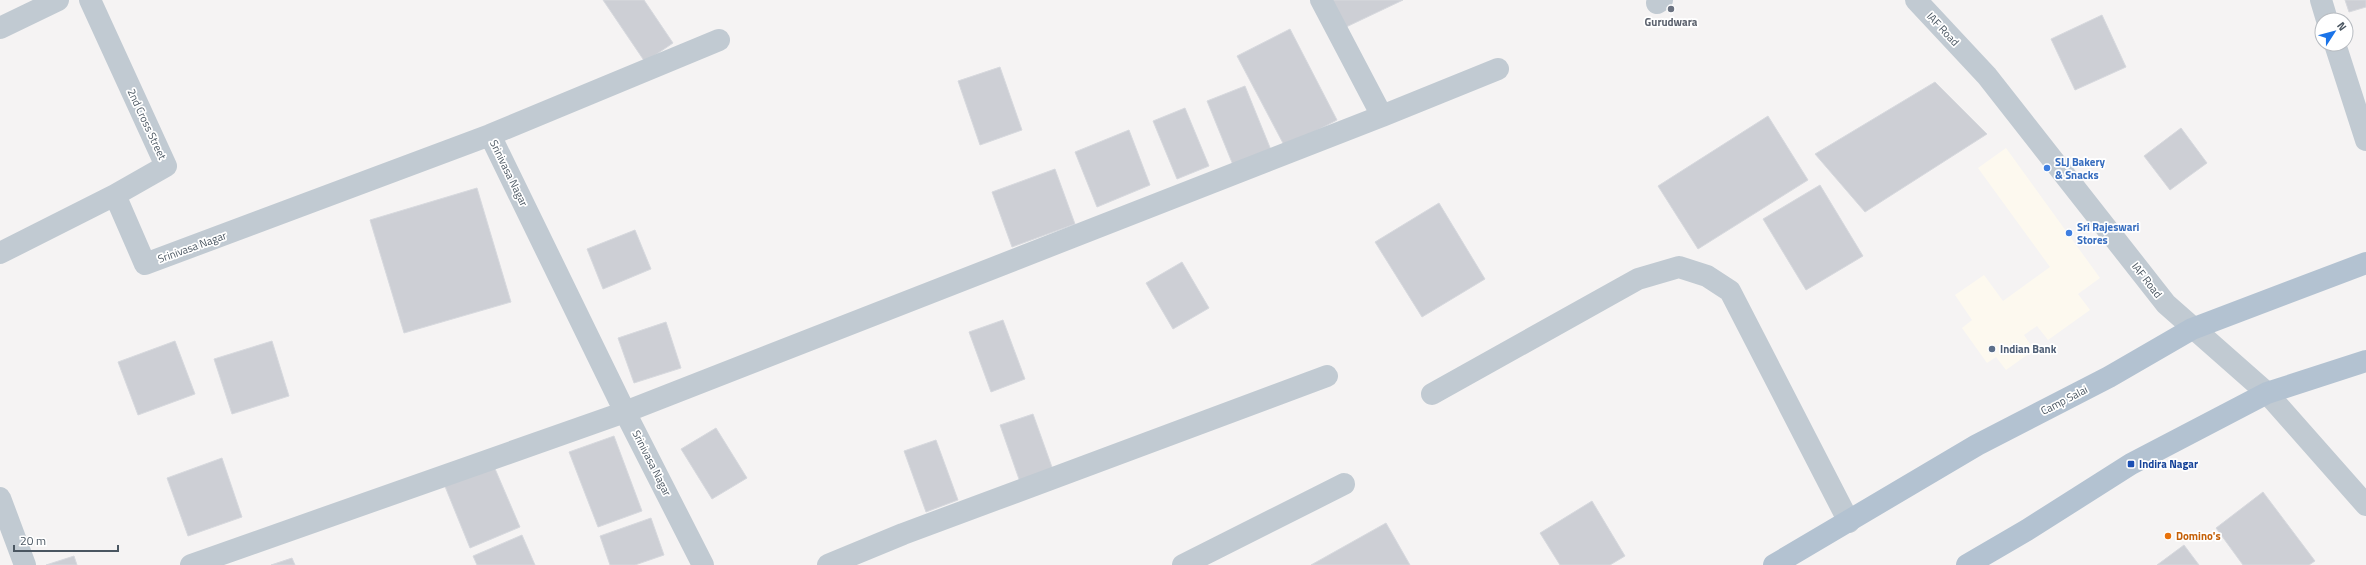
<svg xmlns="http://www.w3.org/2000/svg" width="2366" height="565" font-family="'Titillium Web',sans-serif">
	<rect width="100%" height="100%" fill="#f5f3f3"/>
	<path fill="#fdf9ef" d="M 2006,148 L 2100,278 L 2078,294 L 2090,310 L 2048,340 L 2037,326 L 2024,335 L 2034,350 L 2006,370 L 1996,357 L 1987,363 L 1962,328 L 1972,320 L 1955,295 L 1984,275 L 2003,301 L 2050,267 L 1978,168 Z"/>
	<path fill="#cdcfd5" stroke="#d7d9de" d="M 603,0 L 644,0 L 673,43 L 645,62 Z
		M 1331,0 L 1403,0 L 1344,28 Z
		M 2345,0 L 2366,0 L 2366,7 L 2349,12 Z
		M 2102,15 L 2126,67 L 2075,90 L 2051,39 Z
		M 1290,29 L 1337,120 L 1285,147 L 1237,56 Z
		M 1000,67 L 1022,130 L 980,145 L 958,81 Z
		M 1935,82 L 1987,134 L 1865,212 L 1815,154 Z
		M 1245,86 L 1271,150 L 1233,165 L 1207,101 Z
		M 1185,108 L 1209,166 L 1177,179 L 1153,121 Z
		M 1768,116 L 1808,180 L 1698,249 L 1658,186 Z
		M 2181,128 L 2207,163 L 2170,190 L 2144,156 Z
		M 1129,130 L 1150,185 L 1097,207 L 1075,152 Z
		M 1055,169 L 1075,224 L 1012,247 L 992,192 Z
		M 1820,185 L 1863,256 L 1806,290 L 1763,219 Z
		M 477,188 L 511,302 L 404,333 L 370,220 Z
		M 1439,203 L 1485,279 L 1422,317 L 1375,242 Z
		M 635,230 L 651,269 L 603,289 L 587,249 Z
		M 1182,262 L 1209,308 L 1173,329 L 1146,283 Z
		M 1003,320 L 1025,379 L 991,392 L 969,332 Z
		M 666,322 L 681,368 L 634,383 L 618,338 Z
		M 175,341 L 195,394 L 138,415 L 118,362 Z
		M 272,341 L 289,396 L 232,414 L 214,359 Z
		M 1033,414 L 1053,470 L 1020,482 L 1000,425 Z
		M 716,428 L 747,478 L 712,499 L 681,449 Z
		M 614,436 L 642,511 L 598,527 L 569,452 Z
		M 936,440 L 958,500 L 926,512 L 904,451 Z
		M 222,458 L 242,517 L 188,536 L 167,478 Z
		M 493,464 L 520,527 L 470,548 L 444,484 Z
		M 2263,492 L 2315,561 L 2309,565 L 2243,565 L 2216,528 Z
		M 1592,501 L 1625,556 L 1610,565 L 1560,565 L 1540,533 Z
		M 651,518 L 664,555 L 635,565 L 610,565 L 600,536 Z
		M 1386,523 L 1410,565 L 1311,565 Z
		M 522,535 L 535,565 L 477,565 L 473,556 Z
		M 2184,545 L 2199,565 L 2157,565 Z
		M 74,556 L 77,565 L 46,565 Z
		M 292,558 L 295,565 L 271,565 Z"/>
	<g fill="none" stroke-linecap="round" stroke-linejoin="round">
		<path stroke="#c1cad2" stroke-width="22" d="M 1916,0 L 1987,76 L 2166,304 L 2267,393 L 2366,505
			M 2321,0 L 2327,20
			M 1657,3 L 1662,0
			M 0,28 L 58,0
			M 2335,44 L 2366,140
			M 1382,116 L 1498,69
			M 490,135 L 719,40
			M 115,195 L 145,264 L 490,135 L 625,412 L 703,565
			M 0,253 L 115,195 L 166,166 L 90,0
			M 1432,394 L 1638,279 L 1679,267 L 1707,276 L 1730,291 L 1849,522
			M 0,498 L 25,565
			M 191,565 L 625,412 L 1382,116 L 1321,0
			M 828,565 L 903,534 L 1327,376
			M 1183,565 L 1344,484"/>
		<path stroke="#b3c2d1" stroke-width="22" d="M 1774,565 L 1977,445 L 2109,377 L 2192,329 L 2366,263
			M 1967,565 L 2027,530 L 2131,464 L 2267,393 L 2366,361"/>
	</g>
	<circle fill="#6b7280" stroke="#fff" stroke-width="1.5" cx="1671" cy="9" r="4"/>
	<g fill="#3f7fe0" stroke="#fff" stroke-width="1.5">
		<circle cx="2047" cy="168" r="4"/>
		<circle cx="2069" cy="233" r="4"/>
	</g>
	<circle fill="#5c6f8a" stroke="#fff" stroke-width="1.5" cx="1992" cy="349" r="4"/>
	<rect fill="#1a4fb4" stroke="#fff" stroke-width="1.5" x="2127" y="460" width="8" height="8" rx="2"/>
	<circle fill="#e8710a" stroke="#fff" stroke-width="1.5" cx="2168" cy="536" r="4"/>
	<g text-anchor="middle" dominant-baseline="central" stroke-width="3.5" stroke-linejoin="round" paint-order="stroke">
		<g font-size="11" font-weight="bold" fill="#5b616d" stroke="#fff">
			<text x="1671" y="22">Gurudwara</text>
		</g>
		<g font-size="11" fill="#4a5661" stroke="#fff">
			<text transform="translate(1943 29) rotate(47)">IAF Road</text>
			<text transform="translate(147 124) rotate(65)">2nd Cross Street</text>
			<text transform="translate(509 173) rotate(64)">Srinivasa Nagar</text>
			<text transform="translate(192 247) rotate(-20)">Srinivasa Nagar</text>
			<text transform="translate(2147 280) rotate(52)">IAF Road</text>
			<text transform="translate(2064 400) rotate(-27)">Camp Salai</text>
			<text transform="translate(652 463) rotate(63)">Srinivasa Nagar</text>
		</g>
		<g font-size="11" font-weight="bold" fill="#366cbe" stroke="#fff" text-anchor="start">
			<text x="2055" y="162">SLJ Bakery<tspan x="2055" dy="13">&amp; Snacks</tspan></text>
			<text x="2077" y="227">Sri Rajeswari<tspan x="2077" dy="13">Stores</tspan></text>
		</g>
		<g font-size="11" font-weight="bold" fill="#4e5e75" stroke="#fff" text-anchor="start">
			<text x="2000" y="349">Indian Bank</text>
		</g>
		<g font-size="11" font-weight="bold" fill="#164399" stroke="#fff" text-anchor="start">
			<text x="2139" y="464">Indira Nagar</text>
		</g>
		<g font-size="11" font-weight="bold" fill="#c56008" stroke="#fff" text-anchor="start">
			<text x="2176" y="536">Domino's</text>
		</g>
	</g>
	<g transform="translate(2334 32) rotate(54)"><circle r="19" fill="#ffffff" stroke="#b7bbc0"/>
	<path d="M0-3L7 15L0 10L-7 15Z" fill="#1a73e8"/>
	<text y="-6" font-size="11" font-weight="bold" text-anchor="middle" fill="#4a5661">N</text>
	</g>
	<path d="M14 545v6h104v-6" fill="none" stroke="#4a5661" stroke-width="2"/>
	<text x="20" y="545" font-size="12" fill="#4a5661" stroke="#ffffff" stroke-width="3" paint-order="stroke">20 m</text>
</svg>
